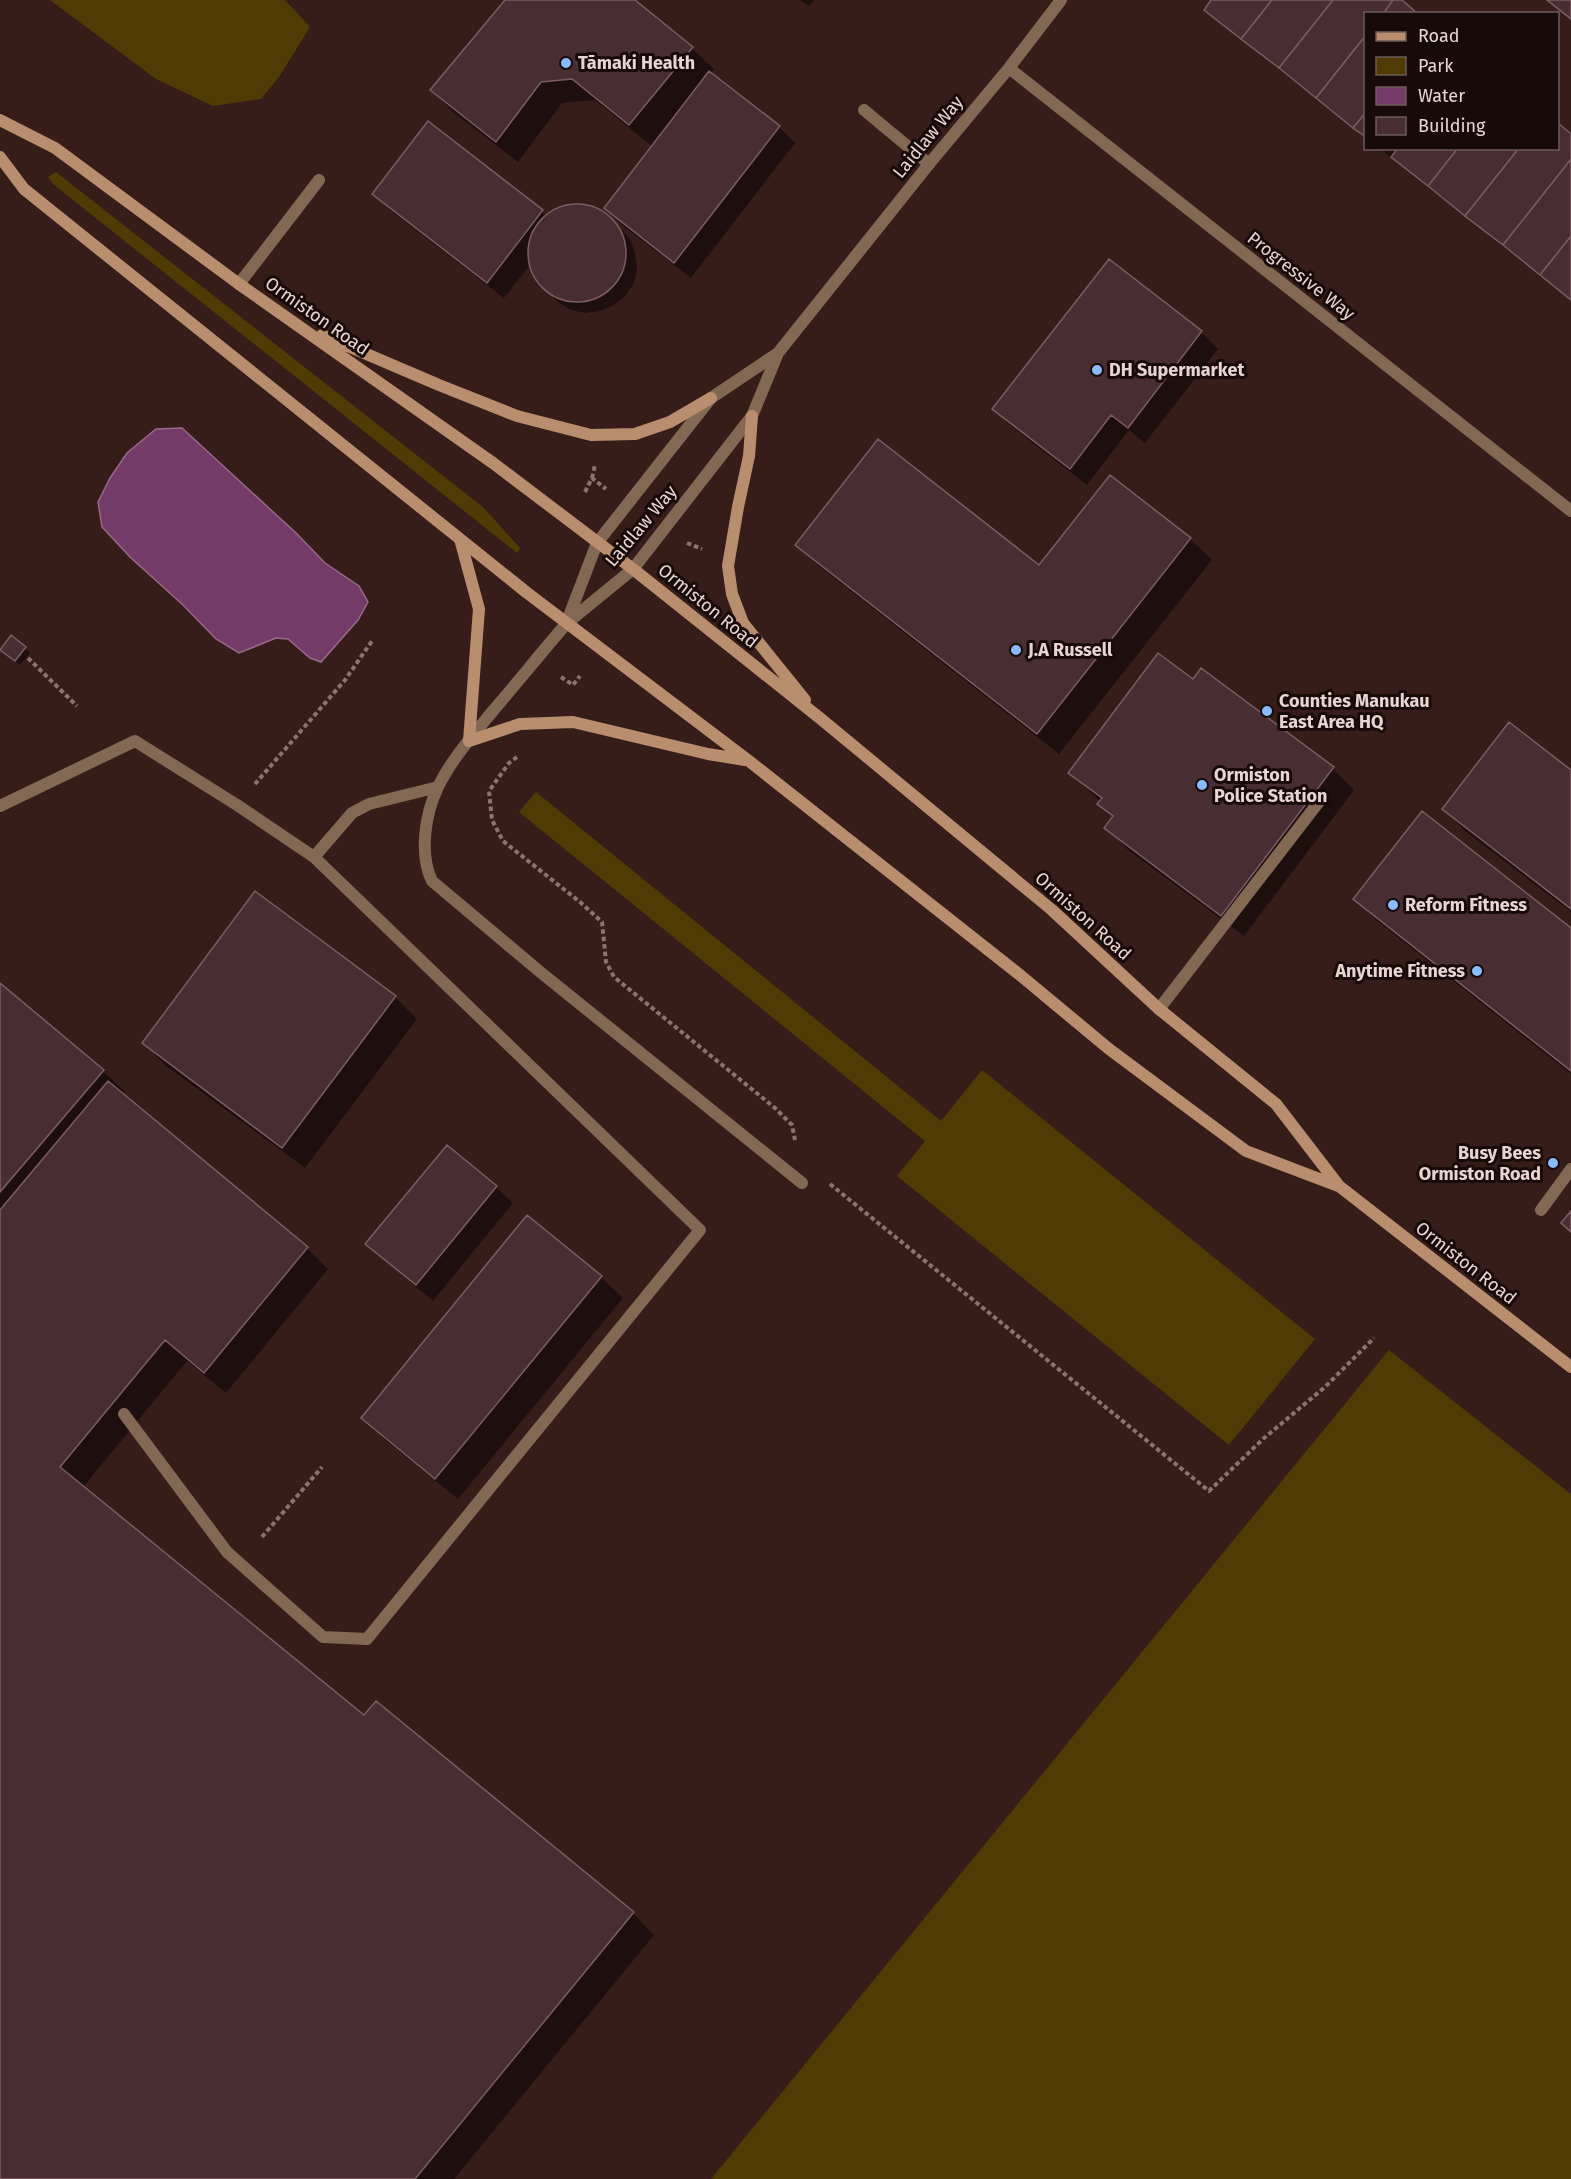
<svg xmlns="http://www.w3.org/2000/svg" width="1571" height="2179" font-family="'Fira Sans',sans-serif">
	<rect width="100%" height="100%" fill="#371d19"/>
	<path fill="#503b05" d="M 50,0 L 285,0 L 310,27 L 279,77 L 261,99 L 213,106 L 156,79 Z
		M 56,172 L 484,508 L 520,548 L 517,553 L 53,184 L 48,177 Z
		M 536,792 L 941,1121 L 982,1070 L 1315,1339 L 1229,1445 L 897,1176 L 925,1141 L 519,812 Z
		M 1389,1350 L 1571,1494 L 1571,2179 L 711,2179 Z"/>
	<path fill="#753b68" stroke="#986988" stroke-width="1.5" d="M 182,428 L 296,533 L 325,563 L 359,586 L 368,602 L 358,620 L 321,662 L 310,658 L 288,639 L 276,638 L 239,653 L 216,639 L 183,605 L 130,557 L 102,527 L 98,502 L 110,478 L 127,453 L 156,429 Z"/>
	<path fill="#0007" d="M 507,0 L 633,0 L 692,48 L 714,69 L 710,74 L 779,127 L 795,143 L 691,278 L 622,225 L 606,208 L 653,147 L 595,100 L 562,103 L 518,162 L 453,112 L 432,90 Z
		M 800,0 L 814,0 L 809,6 Z
		M 1213,0 L 1399,0 L 1366,14 L 1366,138 L 1217,20 L 1206,9 Z
		M 428,123 L 546,216 L 560,208 L 577,205 L 593,208 L 608,216 L 630,239 L 635,253 L 637,268 L 634,283 L 626,295 L 614,305 L 600,311 L 585,313 L 571,310 L 558,302 L 546,290 L 535,277 L 530,265 L 504,298 L 390,210 L 374,193 Z
		M 1558,125 L 1571,136 L 1571,300 L 1379,148 L 1558,148 Z
		M 1109,261 L 1201,332 L 1218,349 L 1145,443 L 1129,430 L 1087,485 L 1011,426 L 994,409 Z
		M 1190,539 L 1212,560 L 1059,754 L 819,566 L 797,545 L 1039,567 Z
		M 12,637 L 30,653 L 20,665 L 7,655 Z
		M 1202,670 L 1333,769 L 1354,790 L 1244,936 L 1127,849 L 1106,827 L 1113,818 L 1099,804 L 1101,802 L 1070,773 L 1193,682 Z
		M 1571,772 L 1571,912 L 1465,831 L 1444,809 Z
		M 255,893 L 395,997 L 417,1019 L 305,1168 L 165,1065 L 144,1043 Z
		M 1355,899 L 1571,930 L 1571,1074 L 1376,920 Z
		M 0,985 L 103,1071 L 125,1092 L 122,1095 L 307,1248 L 328,1269 L 226,1393 L 187,1361 L 83,1487 L 364,1718 L 633,1913 L 654,1935 L 454,2179 L 0,2179 Z
		M 447,1147 L 496,1187 L 513,1203 L 433,1301 L 384,1260 L 367,1244 Z
		M 601,1277 L 623,1298 L 458,1499 L 384,1439 L 363,1418 Z"/>
	<path fill="#482d33" stroke="#7c5d64" stroke-width="1.5" d="M 505,0 L 635,0 L 693,47 L 629,125 L 572,79 L 541,82 L 496,142 L 430,90 Z
		M 1211,0 L 1272,0 L 1241,39 L 1204,10 Z
		M 1272,0 L 1333,0 L 1279,68 L 1241,39 Z
		M 1333,0 L 1393,0 L 1383,14 L 1366,14 L 1366,35 L 1316,98 L 1279,68 Z
		M 1393,0 L 1402,0 L 1418,14 L 1383,14 Z
		M 1547,0 L 1571,0 L 1571,19 Z
		M 1366,35 L 1366,112 L 1353,128 L 1316,98 Z
		M 709,71 L 780,126 L 674,263 L 604,208 Z
		M 1366,112 L 1366,137 L 1353,128 Z
		M 428,121 L 543,210 L 487,283 L 372,194 Z
		M 1558,123 L 1571,134 L 1571,159 L 1503,245 L 1465,216 L 1519,148 L 1558,148 Z
		M 1398,148 L 1458,148 L 1428,186 L 1391,157 Z
		M 1458,148 L 1519,148 L 1465,216 L 1428,186 Z
		M 1571,159 L 1571,236 L 1540,275 L 1503,245 Z
		M528 253a49 49 0 1 1 98 0a49 49 0 1 1-98 0Z
		M 1571,236 L 1571,300 L 1540,275 Z
		M 1109,259 L 1202,331 L 1128,428 L 1111,415 L 1070,469 L 992,409 Z
		M 878,439 L 1039,565 L 1110,475 L 1191,538 L 1037,734 L 795,545 Z
		M 11,635 L 26,647 L 15,661 L 0,650 Z
		M 1158,653 L 1193,679 L 1201,668 L 1334,767 L 1221,916 L 1104,828 L 1113,816 L 1097,804 L 1102,798 L 1068,773 Z
		M 1509,722 L 1571,770 L 1571,909 L 1442,809 Z
		M 1422,811 L 1571,928 L 1571,1071 L 1353,899 Z
		M 255,891 L 396,996 L 282,1148 L 142,1043 Z
		M 0,983 L 104,1070 L 0,1192 Z
		M 108,1081 L 308,1247 L 204,1373 L 165,1340 L 60,1467 L 364,1715 L 376,1701 L 634,1912 L 415,2179 L 0,2179 L 0,1210 Z
		M 447,1145 L 497,1186 L 416,1285 L 365,1244 Z
		M 1571,1211 L 1571,1232 L 1561,1223 Z
		M 527,1215 L 602,1276 L 435,1479 L 361,1418 Z"/>
	<g fill="none" stroke-linecap="round" stroke-linejoin="round">
		<path stroke="#8b7470" stroke-width="4" stroke-dasharray="4.5 3" stroke-linecap="butt" d="M 592,478 L 595,465
			M 585,492 L 592,478 L 606,489
			M 687,543 L 702,549
			M 28,658 L 77,706
			M 561,677 L 573,685 L 580,676
			M 517,757 L 509,763 L 489,791 L 492,820 L 503,841 L 580,902 L 602,922 L 606,962 L 614,977 L 775,1108 L 792,1125 L 795,1140
			M 255,784 L 345,680 L 372,641
			M 830,1184 L 1209,1491 L 1263,1439 L 1325,1387 L 1374,1338
			M 262,1537 L 322,1467"/>
		<path stroke="#836854" stroke-width="12" d="M 864,110 L 929,164
			M 239,284 L 319,180
			M 566,624 C 541,653 517,683 492,712 C 473,735 451,760 438,787 C 425,814 419,854 432,881 L 539,971 L 802,1183
			M 0,806 L 135,741 L 237,805 L 314,857 L 352,813 L 369,804 L 438,787
			M 1159,1009 L 1321,799
			M 1541,1210 L 1571,1169
			M 124,1414 L 227,1552 L 323,1637 L 367,1639 L 700,1230 L 314,857"/>
		<path stroke="#836854" stroke-width="12" d="M 1009,68 L 1571,511
			M 567,623 L 633,569 L 752,416 L 778,353
			M 566,624 L 597,543 L 711,398 L 778,353 L 929,164 L 1009,68 L 1061,0"/>
		<path stroke="#b98e6e" stroke-width="12" d="M 0,120 L 55,148 L 239,284 L 493,463 L 633,569 L 821,719 L 1052,910 L 1159,1009 L 1276,1104 L 1339,1186 L 1571,1367
			M 0,157 L 24,189 L 526,592 L 749,761 L 1020,975 L 1109,1049 L 1246,1151 L 1338,1186
			M 322,335 L 439,385 L 517,416 L 591,435 L 635,434 L 670,422 L 711,398
			M 752,416 L 749,456 L 738,507 L 728,566 L 732,594 L 743,623 L 805,700
			M 460,539 L 479,609 L 469,741 L 520,724 L 573,722 L 708,754 L 745,760"/>
	</g>
	<g fill="#89bafc" stroke="#170b09" stroke-width="2">
		<circle cx="566" cy="63" r="6"/>
		<circle cx="1097" cy="370" r="6"/>
		<circle cx="1016" cy="650" r="6"/>
		<circle cx="1267" cy="711" r="6"/>
		<circle cx="1202" cy="785" r="6"/>
		<circle cx="1393" cy="905" r="6"/>
		<circle cx="1477" cy="971" r="6"/>
		<circle cx="1553" cy="1163" r="6"/>
	</g>
	<g text-anchor="middle" dominant-baseline="central" stroke-width="6" stroke-linejoin="round" paint-order="stroke">
		<g font-size="18" font-weight="bold" fill="#e8d5d2" stroke="#170b09" text-anchor="start">
			<text x="578" y="63">Tāmaki Health</text>
			<text x="1109" y="370">DH Supermarket</text>
			<text x="1028" y="650">J.A Russell</text>
			<text x="1279" y="701">Counties Manukau<tspan x="1279" dy="21">East Area HQ</tspan></text>
			<text x="1214" y="775">Ormiston<tspan x="1214" dy="21">Police Station</tspan></text>
			<text x="1405" y="905">Reform Fitness</text>
			<text x="1465" y="971" text-anchor="end">Anytime Fitness</text>
			<text x="1541" y="1153" text-anchor="end">Busy Bees<tspan x="1541" dy="21">Ormiston Road</tspan></text>
		</g>
		<g font-size="18" fill="#e8d5d2" stroke="#170b09">
			<text transform="translate(928 137) rotate(-51)">Laidlaw Way</text>
			<text transform="translate(1301 276) rotate(38)">Progressive Way</text>
			<text transform="translate(317 316) rotate(35)">Ormiston Road</text>
			<text transform="translate(641 526) rotate(-50)">Laidlaw Way</text>
			<text transform="translate(708 606) rotate(39)">Ormiston Road</text>
			<text transform="translate(1083 916) rotate(42)">Ormiston Road</text>
			<text transform="translate(1466 1263) rotate(38)">Ormiston Road</text>
		</g>
	</g>
	<rect x="1364" y="12" width="195" height="138" fill="#170b09" stroke="#6b5c59" stroke-width="1.5"/>
	<rect x="1376" y="32" width="30" height="9" fill="#b98e6e" stroke="#6b5c59" stroke-width="1.5"/>
	<text x="1418" y="42" font-size="18" fill="#e8d5d2">Road</text>
	<rect x="1376" y="57" width="30" height="18" fill="#503b05" stroke="#6b5c59" stroke-width="1.5"/>
	<text x="1418" y="72" font-size="18" fill="#e8d5d2">Park</text>
	<rect x="1376" y="87" width="30" height="18" fill="#753b68" stroke="#6b5c59" stroke-width="1.5"/>
	<text x="1418" y="102" font-size="18" fill="#e8d5d2">Water</text>
	<rect x="1376" y="117" width="30" height="18" fill="#482d33" stroke="#6b5c59" stroke-width="1.5"/>
	<text x="1418" y="132" font-size="18" fill="#e8d5d2">Building</text>
</svg>
